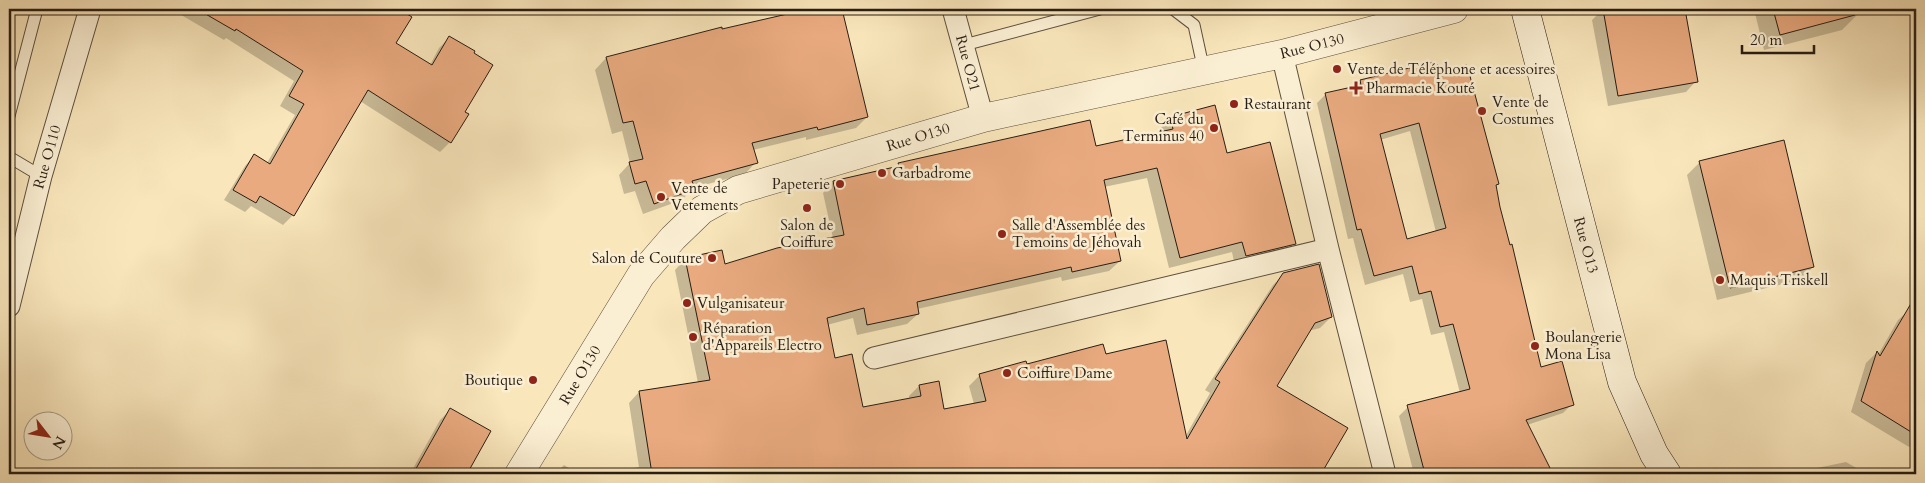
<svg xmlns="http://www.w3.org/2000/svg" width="1925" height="483" font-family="Cardo,serif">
	<rect width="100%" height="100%" fill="#f9e6bb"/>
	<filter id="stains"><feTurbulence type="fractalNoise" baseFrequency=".004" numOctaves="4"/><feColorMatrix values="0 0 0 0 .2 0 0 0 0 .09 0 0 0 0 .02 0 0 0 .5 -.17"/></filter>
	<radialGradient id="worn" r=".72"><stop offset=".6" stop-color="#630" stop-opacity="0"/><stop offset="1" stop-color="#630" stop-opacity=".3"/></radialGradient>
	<path fill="#0003" fill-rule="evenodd" d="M 171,9 L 396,9 L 410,17 L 394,44 L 430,65 L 439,48 L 449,38 L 463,112 L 450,142 L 440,152 L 360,101 L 293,215 L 283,225 L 251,206 L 245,212 L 224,200 L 245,166 L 254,156 L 267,163 L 295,115 L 280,106 L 294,81 L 226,38 L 224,40 Z
		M 812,9 L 841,9 L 867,117 L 856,128 L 806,140 L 806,137 L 753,150 L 756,162 L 745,174 L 693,188 L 682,200 L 643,214 L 635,191 L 624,194 L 619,175 L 630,163 L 622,131 L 612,134 L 595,70 L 606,58 L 721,29 L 721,30 Z
		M 1603,9 L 1683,9 L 1696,81 L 1686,92 L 1608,106 L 1592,20 Z
		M 1754,9 L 1857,9 L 1858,14 L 1842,30 L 1764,50 Z
		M 1434,63 L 1497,184 L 1495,186 L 1499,207 L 1540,368 L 1572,404 L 1563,413 L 1527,425 L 1552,474 L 1414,474 L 1399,416 L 1408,407 L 1460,393 L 1444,332 L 1431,335 L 1422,299 L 1410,302 L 1403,274 L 1365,285 L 1353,238 L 1348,239 L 1317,103 L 1326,94 L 1354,88 L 1361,81 ZM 1410,131 L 1436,232 L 1406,240 L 1380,140 Z
		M 1170,118 L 1226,155 L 1295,243 L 1284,254 L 1235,266 L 1232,252 L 1169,268 L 1147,178 L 1104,187 L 1120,261 L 1109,271 L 1062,281 L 1061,277 L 917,309 L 918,314 L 907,324 L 857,335 L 853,318 L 827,325 L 834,359 L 862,408 L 909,399 L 909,396 L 919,386 L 943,410 L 974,404 L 969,386 L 980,375 L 1026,365 L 1105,355 L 1185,437 L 1210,393 L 1205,390 L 1273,285 L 1284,274 L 1331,317 L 1320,328 L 1308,331 L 1275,386 L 1323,474 L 606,474 L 639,467 L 629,403 L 639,392 L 698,383 L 675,270 L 685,259 L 721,252 L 724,265 L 833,238 L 823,193 L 833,182 L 895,168 L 899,164 L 1095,148 L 1161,133 L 1160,129 Z
		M 1700,162 L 1813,267 L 1800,280 L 1717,300 L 1687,175 Z
		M 1909,310 L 1916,314 L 1916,440 L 1909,447 L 1851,412 L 1866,363 L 1876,353 L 1878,355 L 1898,320 Z
		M 450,410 L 489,431 L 465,474 L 410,474 L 440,420 Z
		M 1846,462 L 1867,474 L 1807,474 L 1812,469 Z
		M 564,465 L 579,474 L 555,474 Z"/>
	<path fill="#e9aa7f" stroke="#281d14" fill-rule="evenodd" d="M 197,9 L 399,9 L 412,17 L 396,43 L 432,65 L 449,36 L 475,51 L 474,53 L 493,65 L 465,112 L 469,114 L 451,143 L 368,90 L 294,216 L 260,196 L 256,203 L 233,190 L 254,154 L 270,164 L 304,104 L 289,96 L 303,71 L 236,29 L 235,31 Z
		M 809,9 L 842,9 L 868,117 L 818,130 L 817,127 L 752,143 L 758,163 L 692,181 L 695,189 L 654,204 L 646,181 L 635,184 L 629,162 L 643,159 L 633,121 L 623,123 L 606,57 L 722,27 L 722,29 Z
		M 1603,9 L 1685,9 L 1698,82 L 1618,96 Z
		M 1773,9 L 1854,9 L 1855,15 L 1780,35 Z
		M 1434,62 L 1445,70 L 1467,65 L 1499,184 L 1496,185 L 1500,207 L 1510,245 L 1512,244 L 1541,367 L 1562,361 L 1574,405 L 1526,420 L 1553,474 L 1425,474 L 1407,405 L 1470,389 L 1453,324 L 1440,327 L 1431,291 L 1419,294 L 1412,266 L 1374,276 L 1361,229 L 1357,230 L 1325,93 L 1361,85 L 1360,80 ZM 1419,123 L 1446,228 L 1407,239 L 1380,134 Z
		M 1215,105 L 1227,153 L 1270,142 L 1296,244 L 1246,256 L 1242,242 L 1180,258 L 1157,168 L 1104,180 L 1121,261 L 1072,272 L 1071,267 L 917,302 L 919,314 L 867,325 L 864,308 L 827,318 L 835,358 L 852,354 L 863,407 L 921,396 L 919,385 L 939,381 L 944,409 L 986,401 L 979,374 L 1026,361 L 1027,364 L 1103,344 L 1106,354 L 1166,340 L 1187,439 L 1220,382 L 1215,379 L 1283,273 L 1319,264 L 1332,317 L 1315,323 L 1277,386 L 1348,428 L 1321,474 L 652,474 L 639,391 L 710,380 L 685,258 L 722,250 L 725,264 L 777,248 L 844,235 L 833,181 L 899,166 L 898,163 L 1090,120 L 1096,146 L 1173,129 L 1170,117 Z
		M 1784,140 L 1814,267 L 1730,288 L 1699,161 Z
		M 1916,295 L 1916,435 L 1861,401 L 1877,351 L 1880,356 Z
		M 450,408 L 491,431 L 467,474 L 413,474 Z"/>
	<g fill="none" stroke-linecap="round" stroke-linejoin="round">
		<g stroke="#5c4f3e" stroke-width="13">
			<path id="service" d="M 1173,9 L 1194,25 L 1204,71
				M 964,45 L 1100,9
				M 9,116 L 37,9
				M 9,157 L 41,176"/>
		</g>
		<g stroke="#5c4f3e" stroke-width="23">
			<path id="minor" d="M 953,9 L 983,118
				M 1282,54 L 1328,249 L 1385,474
				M 9,306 L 41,176 L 90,9
				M 874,358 L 1328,249"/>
		</g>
		<g stroke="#5c4f3e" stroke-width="29">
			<path id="tertiary" d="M 519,474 L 641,275 L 673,238 L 702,210 L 738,190 L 983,118 L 1282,54 L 1454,9"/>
		</g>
		<g stroke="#281d14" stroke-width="29">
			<path id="secondary" d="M 1525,9 L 1622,382 L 1654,454 L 1667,474"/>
		</g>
		<use href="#service" stroke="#fbefd3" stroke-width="11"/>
		<use href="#minor" stroke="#fbefd3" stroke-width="21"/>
		<use href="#tertiary" stroke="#fbefd3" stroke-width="28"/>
		<use href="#secondary" stroke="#fbefd3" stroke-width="28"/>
	</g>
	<g fill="#8f2418" stroke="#fbefd3" stroke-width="2">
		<circle cx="1337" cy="69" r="5"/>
		<path d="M1353.5 80.5h5v5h5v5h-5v5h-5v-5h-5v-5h5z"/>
		<circle cx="1234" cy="104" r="5"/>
		<circle cx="1482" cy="111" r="5"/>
		<circle cx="1214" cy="128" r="5"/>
		<circle cx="882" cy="173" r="5"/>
		<circle cx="840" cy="184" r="5"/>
		<circle cx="661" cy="197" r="5"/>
		<circle cx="807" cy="208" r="5"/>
		<circle cx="1002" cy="234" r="5"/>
		<circle cx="712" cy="258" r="5"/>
		<circle cx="1720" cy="280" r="5"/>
		<circle cx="687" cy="303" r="5"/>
		<circle cx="693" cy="337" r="5"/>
		<circle cx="1535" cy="346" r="5"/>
		<circle cx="1007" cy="373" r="5"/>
		<circle cx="533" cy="380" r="5"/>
	</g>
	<g text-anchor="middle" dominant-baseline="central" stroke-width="5" stroke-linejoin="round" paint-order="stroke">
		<g font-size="15" fill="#281d14" stroke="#fbefd3">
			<text transform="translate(1312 46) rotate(-14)">Rue O130</text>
			<text transform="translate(968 63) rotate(75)">Rue O21</text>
			<text transform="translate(918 137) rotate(-17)">Rue O130</text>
			<text transform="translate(47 157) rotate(-74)">Rue O110</text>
			<text transform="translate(1586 245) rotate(75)">Rue O13</text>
			<text transform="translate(580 375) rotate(-59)">Rue O130</text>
		</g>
		<g font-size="15" fill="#281d14" stroke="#fbefd3" text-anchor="start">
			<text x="1347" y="69">Vente de Téléphone et acessoires</text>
			<text x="1366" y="88">Pharmacie Kouté</text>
			<text x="1492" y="102">Vente de<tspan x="1492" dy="17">Costumes</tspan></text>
			<text x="1244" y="104">Restaurant</text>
			<text x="1204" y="119" text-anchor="end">Café du<tspan x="1204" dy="17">Terminus 40</tspan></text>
			<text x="892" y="173">Garbadrome</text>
			<text x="830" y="184" text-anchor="end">Papeterie</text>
			<text x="671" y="188">Vente de<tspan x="671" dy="17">Vetements</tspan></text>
			<text x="807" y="225" text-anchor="middle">Salon de<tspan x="807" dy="17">Coiffure</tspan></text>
			<text x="1012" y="225">Salle d'Assemblée des<tspan x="1012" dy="17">Temoins de Jéhovah</tspan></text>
			<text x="702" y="258" text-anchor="end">Salon de Couture</text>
			<text x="1730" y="280">Maquis Triskell</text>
			<text x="697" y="303">Vulganisateur</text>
			<text x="703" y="328">Réparation<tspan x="703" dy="17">d'Appareils Electro</tspan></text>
			<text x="1545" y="337">Boulangerie<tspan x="1545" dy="17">Mona Lisa</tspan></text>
			<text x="1017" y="373">Coiffure Dame</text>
			<text x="523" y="380" text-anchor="end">Boutique</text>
		</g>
	</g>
	<rect width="1925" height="483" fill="none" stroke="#f9e6bb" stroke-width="30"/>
	<rect x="10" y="10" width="1905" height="463" fill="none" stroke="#281d14" stroke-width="2.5"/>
	<rect x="15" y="15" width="1895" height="453" fill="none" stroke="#281d14"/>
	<g transform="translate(48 436) rotate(121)"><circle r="24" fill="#fbefd3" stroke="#a79b87"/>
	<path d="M0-4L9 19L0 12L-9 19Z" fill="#8f2418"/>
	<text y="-8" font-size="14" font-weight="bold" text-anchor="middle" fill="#281d14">N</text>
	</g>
	<path d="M1742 45v8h72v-8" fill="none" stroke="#281d14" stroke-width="2.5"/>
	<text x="1750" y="45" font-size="15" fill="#281d14" stroke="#fbefd3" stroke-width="4" paint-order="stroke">20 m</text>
	<rect width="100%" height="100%" filter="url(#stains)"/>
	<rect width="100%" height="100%" fill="url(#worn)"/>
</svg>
